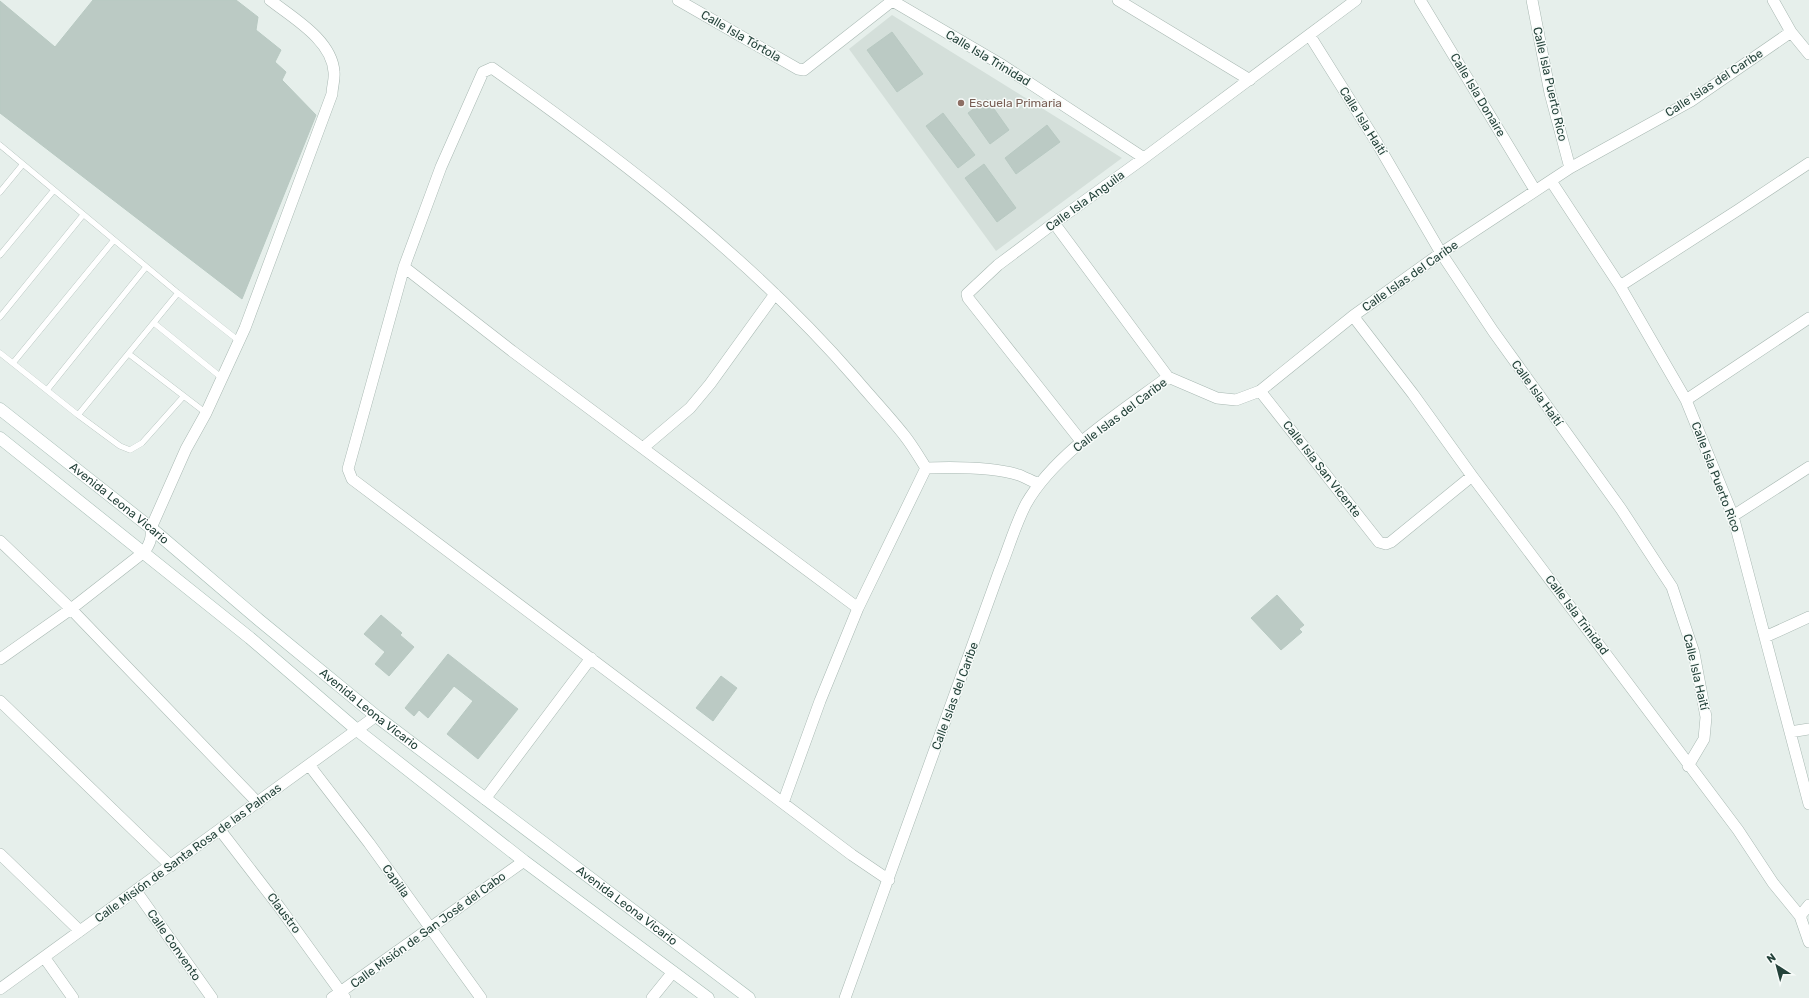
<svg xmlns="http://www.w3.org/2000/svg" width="1809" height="998" font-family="Rubik,sans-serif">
	<rect width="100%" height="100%" fill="#e6efeb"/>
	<path fill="#d4dfda" d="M 892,15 L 1122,158 L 996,251 L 849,49 Z"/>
	<path fill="#bbcac4" stroke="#b8c9c2" d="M 93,0 L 236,0 L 258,17 L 256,30 L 281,50 L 275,62 L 286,72 L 282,80 L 316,115 L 242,299 L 0,113 L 0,1 L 55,47 Z
		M 892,32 L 923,74 L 897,92 L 867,50 Z
		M 987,99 L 1009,130 L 990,144 L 968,113 Z
		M 943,113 L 975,155 L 958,168 L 926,126 Z
		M 1047,125 L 1060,142 L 1016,174 L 1005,158 Z
		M 984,164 L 1016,208 L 997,222 L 965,178 Z
		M 1277,595 L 1304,625 L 1299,629 L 1302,632 L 1281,650 L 1251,618 Z
		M 381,615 L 402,633 L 400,635 L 414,647 L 389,676 L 375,664 L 385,652 L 364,634 Z
		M 448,654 L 518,709 L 478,759 L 447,734 L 473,701 L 454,686 L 428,718 L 419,710 L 414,716 L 405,708 Z
		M 721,676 L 737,688 L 713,721 L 696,708 Z"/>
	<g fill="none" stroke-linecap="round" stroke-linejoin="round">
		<g stroke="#a8b8b2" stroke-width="6">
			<path id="lane" d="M 0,145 L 178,293 L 78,415 L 0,353
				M 0,192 L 23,164
				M 0,255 L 54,190
				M 178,293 L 239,341
				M 0,317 L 83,215
				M 154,323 L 222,378
				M 129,354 L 206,413
				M 13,363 L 114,240
				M 47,390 L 146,267
				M 78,415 L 120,446 L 130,450 L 142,443 L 183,397"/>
		</g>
		<g stroke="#a8b8b2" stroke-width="12">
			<path id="street" d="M 678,0 L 798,69 L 804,70 L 892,1
				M 891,0 L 1002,65 L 1144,158
				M 1118,0 L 1250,80
				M 1420,0 L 1535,190
				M 1532,0 L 1550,93 L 1570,168
				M 1773,0 L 1791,32 L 1809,54
				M 1310,36 L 1377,143 L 1441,253 L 1493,331 L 1621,509 L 1672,587 L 1694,653 L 1706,717 L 1704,739 L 1688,766
				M 1551,181 L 1620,286 L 1686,400 L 1733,516 L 1809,804
				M 1054,223 L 1168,377
				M 404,267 L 512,351 L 858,608
				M 1620,286 L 1738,210 L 1809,163
				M 1353,316 L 1413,394 L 1472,476 L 1738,830 L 1773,883 L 1800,916
				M 1260,391 L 1379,542 L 1386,544 L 1391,542 L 1472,476
				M 1686,400 L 1809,318
				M 1081,441 L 968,298 L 967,294 L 998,265 L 1054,223 L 1144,158 L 1356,0
				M 644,447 L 690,408 L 710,384 L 775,294
				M 926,468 C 953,467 993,467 1019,475 C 1026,478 1032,481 1039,484
				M 1733,516 L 1809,467
				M 0,541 L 71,609 L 258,803
				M 1765,637 L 1809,617
				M 0,659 L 71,609 L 144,552 C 150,544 152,538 151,528 L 186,449 L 206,413 L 245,328 L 332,94 C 332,87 335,79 334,72 C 332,40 293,18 270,0
				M 0,701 L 171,866
				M 1790,732 L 1809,729
				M 309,765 L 369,843 L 481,998
				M 485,799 L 591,658
				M 783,803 L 820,701 L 858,608 L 926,468
				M 220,830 L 280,908 L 345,998
				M 0,854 L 80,931
				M 889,880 L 852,855 L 352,479 L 348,469 L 404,267 L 441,167 L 483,72 L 492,68 C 622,160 750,257 855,378 C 871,397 889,416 904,435 C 912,445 919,457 926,468
				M 136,891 L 212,998
				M 1809,905 L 1800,916 L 1809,942
				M 44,957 L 73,998
				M 0,989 L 376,716
				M 332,998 L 524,861
				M 652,998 L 673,972
				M 845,998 L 999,572 C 1008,550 1015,525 1026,504 C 1054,454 1122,411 1168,377 L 1217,398 L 1236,400 L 1260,391 L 1353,316 L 1441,253 L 1570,168 L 1691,101 L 1791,32"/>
		</g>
		<g stroke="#a4bbb3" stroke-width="13">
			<g id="secondary">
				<path id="s1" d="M 0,409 L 151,528 L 259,620 L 376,716 L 749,998"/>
				<path d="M 0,438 L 250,638 L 357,730 L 524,861 L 708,998"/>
			</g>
		</g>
		<use href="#lane" stroke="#fff" stroke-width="5.5"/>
		<use href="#street" stroke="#fff" stroke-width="11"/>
		<use href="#secondary" stroke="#fff" stroke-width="12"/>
	</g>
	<circle fill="#8d6e63" stroke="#f7fbf9" stroke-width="1.5" cx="961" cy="103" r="4"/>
	<g text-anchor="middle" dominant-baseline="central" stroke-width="3" stroke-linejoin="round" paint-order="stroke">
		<g font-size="12" fill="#24423a" stroke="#f7fbf9">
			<text transform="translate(741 36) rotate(30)">Calle Isla Tórtola</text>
			<text transform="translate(988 58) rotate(31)">Calle Isla Trinidad</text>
			<text transform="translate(1714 83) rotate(-33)">Calle Islas del Caribe</text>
			<text transform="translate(1550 84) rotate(77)">Calle Isla Puerto Rico</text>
			<text transform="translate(1478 95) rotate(59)">Calle Isla Donaire</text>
			<text transform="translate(1363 121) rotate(58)">Calle Isla Haití</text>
			<text transform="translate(1085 201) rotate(-36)">Calle Isla Anguila</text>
			<text transform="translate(1410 276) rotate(-35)">Calle Islas del Caribe</text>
			<text transform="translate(1537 393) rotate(54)">Calle Isla Haití</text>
			<text transform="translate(1120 415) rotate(-37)">Calle Islas del Caribe</text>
			<text transform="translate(1322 469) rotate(52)">Calle Isla San Vicente</text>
			<text transform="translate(1716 477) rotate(69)">Calle Isla Puerto Rico</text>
			<text stroke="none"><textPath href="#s1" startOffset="152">Avenida Leona Vicario</textPath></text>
			<text transform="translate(1577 615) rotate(53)">Calle Isla Trinidad</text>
			<text transform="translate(1696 672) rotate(77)">Calle Isla Haití</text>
			<text transform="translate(955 696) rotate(-70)">Calle Islas del Caribe</text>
			<text stroke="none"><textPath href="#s1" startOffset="476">Avenida Leona Vicario</textPath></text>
			<text transform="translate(188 853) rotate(-36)">Calle Misión de Santa Rosa de las Palmas</text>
			<text transform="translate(396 881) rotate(54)">Capilla</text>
			<text stroke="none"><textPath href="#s1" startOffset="800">Avenida Leona Vicario</textPath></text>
			<text transform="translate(284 913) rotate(53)">Claustro</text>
			<text transform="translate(428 930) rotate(-36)">Calle Misión de San José del Cabo</text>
			<text transform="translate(174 945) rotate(55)">Calle Convento</text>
		</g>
		<g font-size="12" fill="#785e54" stroke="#f7fbf9" text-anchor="start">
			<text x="969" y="103">Escuela Primaria</text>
		</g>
	</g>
	<g transform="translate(1777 966) rotate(324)" stroke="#f7fbf9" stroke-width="3" paint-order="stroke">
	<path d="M0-3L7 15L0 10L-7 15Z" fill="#24423a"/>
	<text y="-6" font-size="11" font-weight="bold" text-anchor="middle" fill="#24423a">N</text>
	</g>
</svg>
